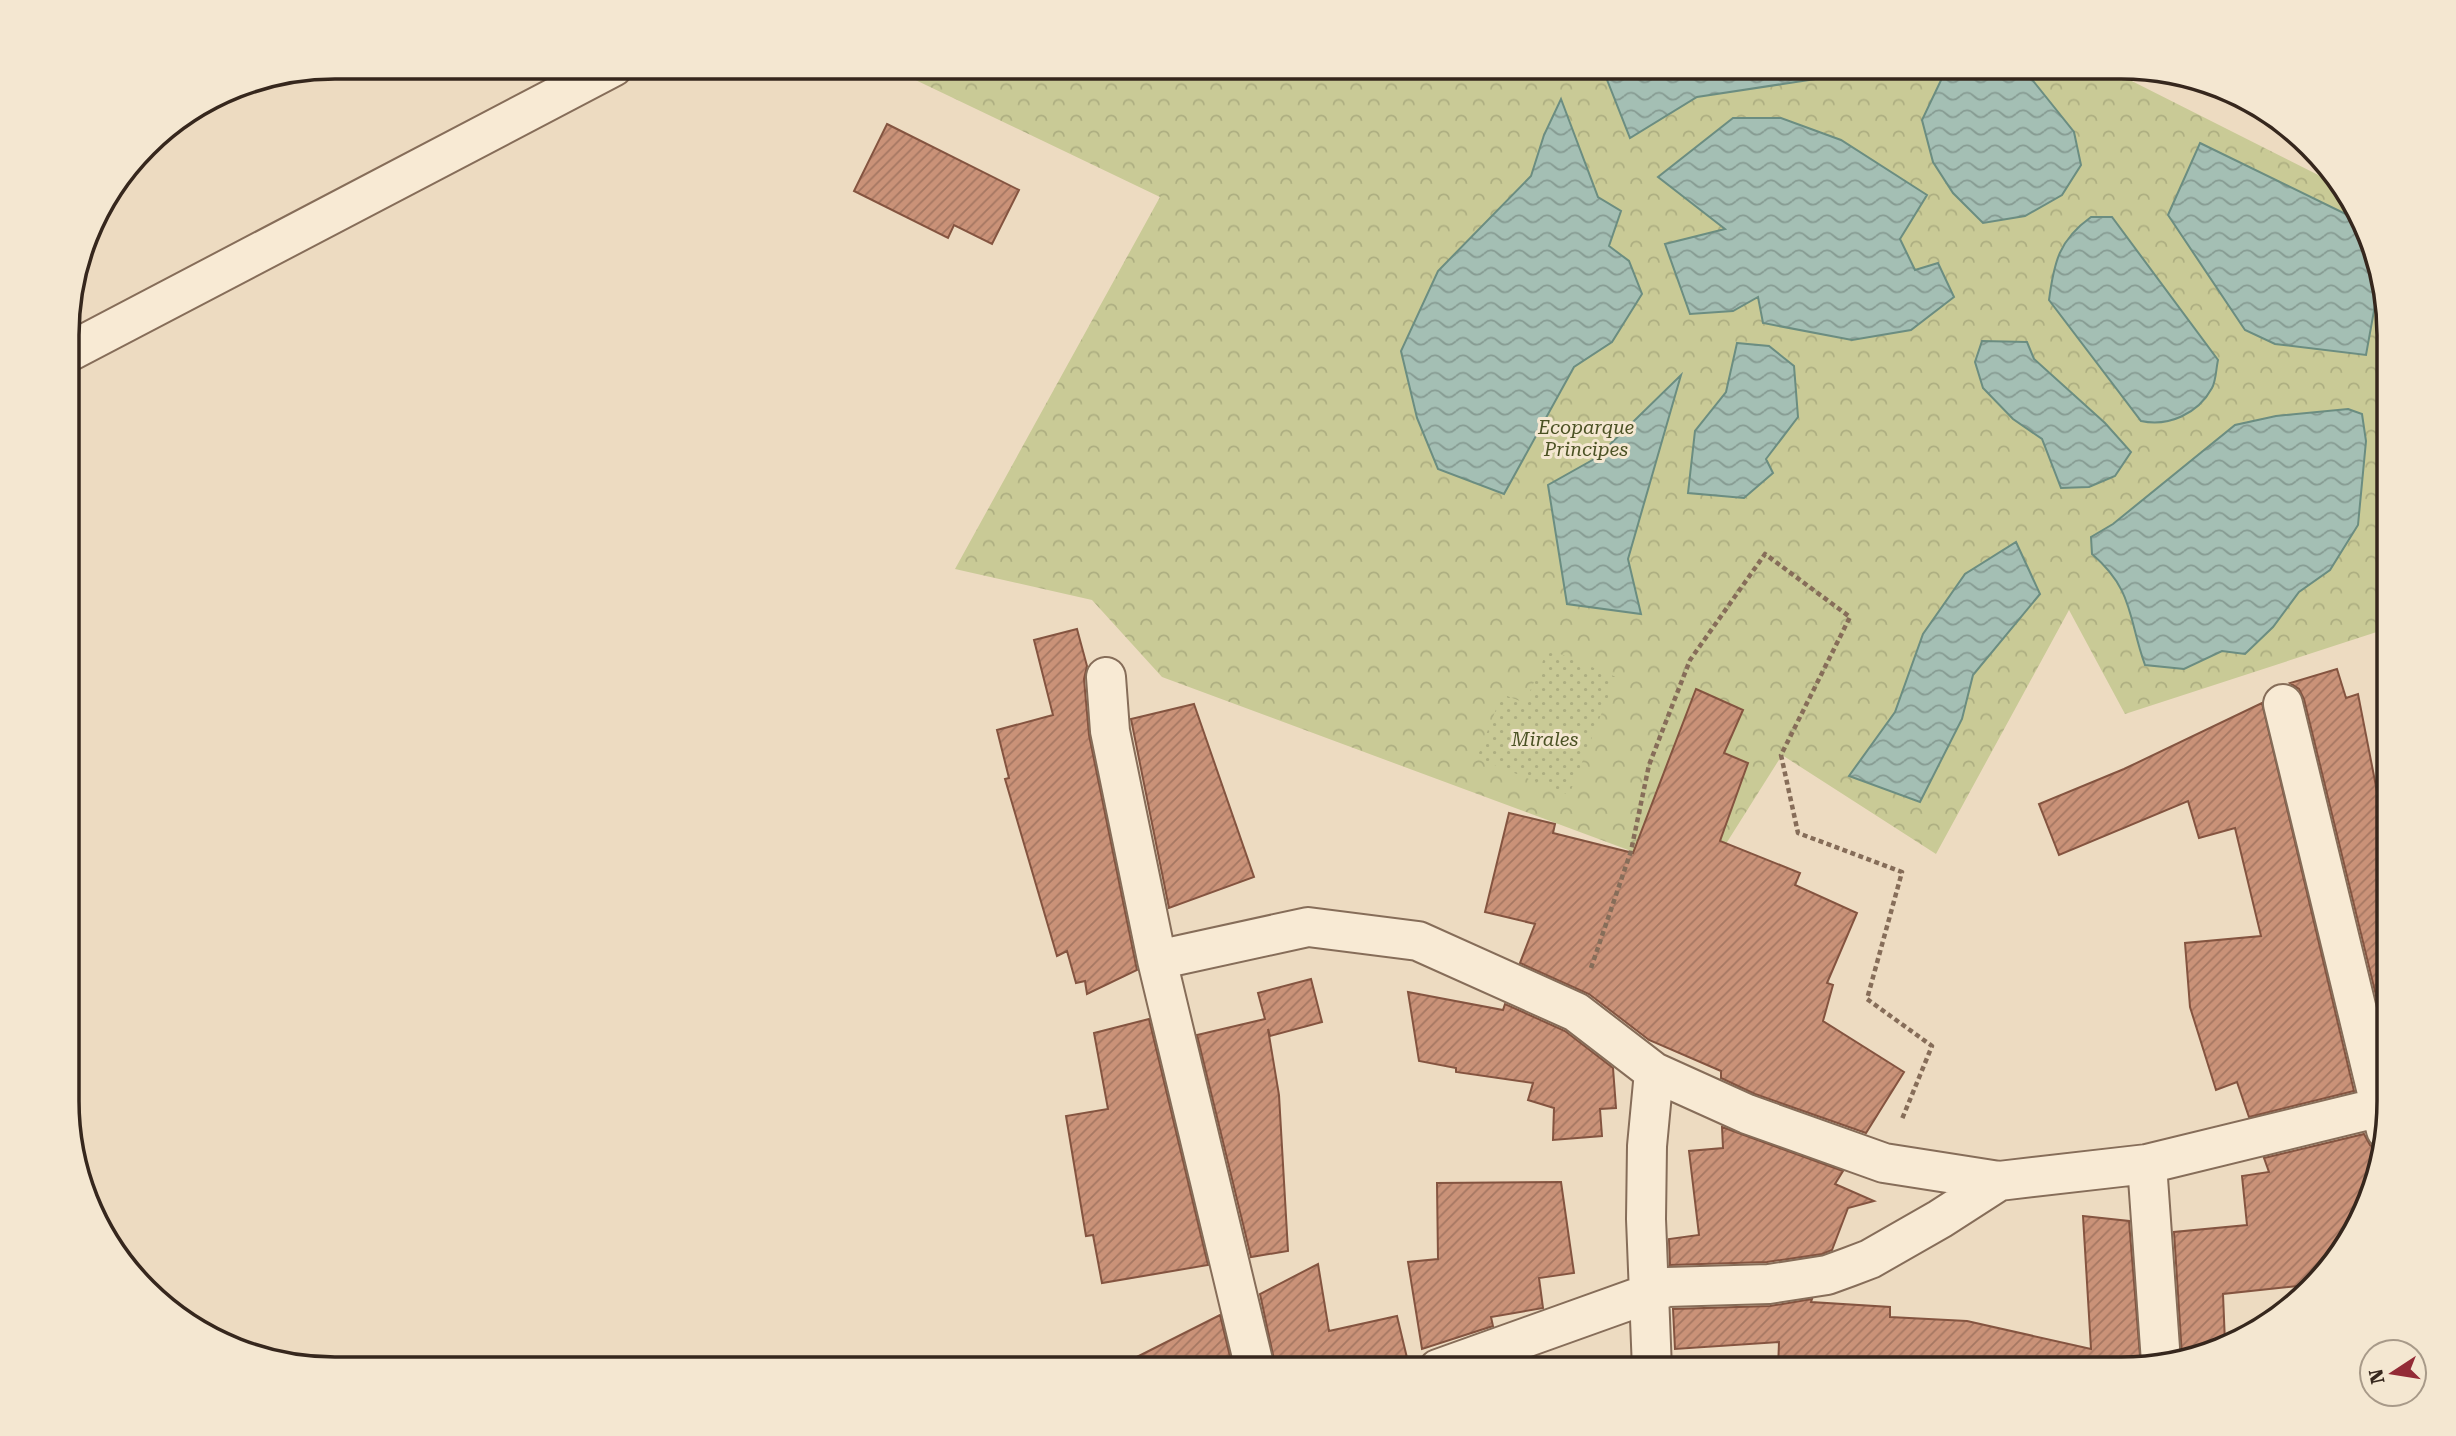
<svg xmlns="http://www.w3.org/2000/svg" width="2456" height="1436" font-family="'Roboto Serif',serif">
	<defs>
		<pattern id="park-crowns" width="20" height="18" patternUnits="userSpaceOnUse" patternTransform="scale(1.75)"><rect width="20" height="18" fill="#c9ca96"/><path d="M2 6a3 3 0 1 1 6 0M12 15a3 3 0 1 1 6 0" fill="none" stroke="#adae81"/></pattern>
		<pattern id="garden-dots" width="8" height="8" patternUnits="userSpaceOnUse" patternTransform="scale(1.75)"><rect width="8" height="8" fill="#c9ca96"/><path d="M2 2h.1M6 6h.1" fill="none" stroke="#adae81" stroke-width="1.8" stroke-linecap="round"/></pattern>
		<pattern id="water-waves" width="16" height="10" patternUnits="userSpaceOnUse" patternTransform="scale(1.75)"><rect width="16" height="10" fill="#a4bfb4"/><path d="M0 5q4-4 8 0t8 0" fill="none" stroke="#869b92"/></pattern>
		<pattern id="building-hatch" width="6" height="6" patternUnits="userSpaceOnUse" patternTransform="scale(1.75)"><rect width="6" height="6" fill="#ca9278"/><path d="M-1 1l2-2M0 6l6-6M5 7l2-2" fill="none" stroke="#a57762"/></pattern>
	</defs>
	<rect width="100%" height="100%" fill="#eddbc1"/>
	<path fill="url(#park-crowns)" d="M 917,67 L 2104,67 L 2344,188 L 2353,200 L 2389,317 L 2389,628 L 2125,714 L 2069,610 L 1936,854 L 1782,755 L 1700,885 L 1631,851 L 1162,677 L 1092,600 L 955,569 L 1160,197 L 905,75 Z"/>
	<path fill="url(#garden-dots)" d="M 1548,649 L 1616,677 L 1569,795 L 1477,758 L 1502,694 L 1525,703 Z"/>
	<path fill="url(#water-waves)" stroke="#6b8d81" stroke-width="2" d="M 1602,67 L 1862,67 L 1772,78 L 1822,78 L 1697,97 L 1630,138 Z
		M 1959,67 L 2022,67 L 2074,132 L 2081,165 L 2062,195 L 2025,216 L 1983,223 L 1953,193 L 1933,162 L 1922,120 L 1943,76 Z
		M 1561,99 L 1598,197 L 1621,211 L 1609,246 L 1629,261 L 1642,294 L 1612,342 L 1574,367 L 1504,494 L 1438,469 L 1417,418 L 1401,351 L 1438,271 L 1531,176 L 1544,135 Z
		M 1733,118 L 1781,118 L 1841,140 L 1927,195 L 1900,239 L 1915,270 L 1938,263 L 1954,297 L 1911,330 L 1852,340 L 1763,323 L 1758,297 L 1733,311 L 1690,314 L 1665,244 L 1725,229 L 1658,177 Z
		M 2200,143 L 2360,221 L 2379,283 L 2366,355 L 2275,344 L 2245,330 L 2168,215 Z
		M 2091,217 L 2112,217 L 2218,360 C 2216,369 2216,381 2212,388 C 2198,414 2168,427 2141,421 L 2049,300 C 2054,262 2059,240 2091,217 Z
		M 1982,341 L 2027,342 L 2034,359 L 2105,423 L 2131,452 L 2115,476 L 2089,487 L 2061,488 L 2042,439 L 2013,419 L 1983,388 L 1975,362 Z
		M 1737,343 L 1769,346 L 1794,366 L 1798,417 L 1766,459 L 1773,473 L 1744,498 L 1688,493 L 1695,431 L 1726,392 Z
		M 1681,375 L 1628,559 L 1641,614 L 1567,604 L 1548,485 L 1596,458 Z
		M 2348,409 L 2362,414 L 2366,441 L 2358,525 L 2330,570 L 2299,592 L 2273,627 L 2245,654 L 2222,651 L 2184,669 L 2145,665 C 2128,618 2134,590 2092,554 L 2091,537 L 2113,524 L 2235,425 L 2276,416 Z
		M 2016,542 L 2040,594 L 1973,675 L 1962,719 L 1920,802 L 1849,776 L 1895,712 L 1923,634 L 1965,574 Z"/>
	<path fill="url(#building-hatch)" stroke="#845440" stroke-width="2" d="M 887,124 L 1019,190 L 992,244 L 954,225 L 948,238 L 854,191 Z
		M 1077,629 L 1087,666 L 1084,679 L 1089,735 L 1137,970 L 1087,994 L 1085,981 L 1076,983 L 1067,951 L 1057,956 L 1005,779 L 1009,778 L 997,730 L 1053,715 L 1034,640 Z
		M 2337,669 L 2346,698 L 2358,694 L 2389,853 L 2389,1049 L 2304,699 L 2299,689 L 2290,683 Z
		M 1696,689 L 1743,710 L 1724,753 L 1748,763 L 1720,841 L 1800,873 L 1795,885 L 1857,913 L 1827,983 L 1833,985 L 1823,1021 L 1904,1072 L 1866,1133 L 1755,1094 L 1721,1078 L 1721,1071 L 1649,1040 L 1589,994 L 1520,963 L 1535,924 L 1485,912 L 1509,813 L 1555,824 L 1553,833 L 1633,853 Z
		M 2262,703 L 2354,1091 L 2249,1117 L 2237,1082 L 2216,1090 L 2190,1007 L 2185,943 L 2261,936 L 2235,828 L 2199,838 L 2188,801 L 2059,855 L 2039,804 L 2124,769 Z
		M 1194,704 L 1254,877 L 1169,908 L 1131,719 Z
		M 1311,979 L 1322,1022 L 1270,1036 L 1268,1029 L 1279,1095 L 1288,1251 L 1251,1257 L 1197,1035 L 1265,1019 L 1258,993 Z
		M 1408,992 L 1503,1010 L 1505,1004 L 1565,1031 L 1613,1068 L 1616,1108 L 1600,1109 L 1602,1136 L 1553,1140 L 1554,1108 L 1528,1100 L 1533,1083 L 1456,1072 L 1456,1068 L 1419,1061 Z
		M 1149,1019 L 1208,1265 L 1102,1283 L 1093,1235 L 1086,1236 L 1066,1116 L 1108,1109 L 1094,1033 Z
		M 1722,1127 L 1843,1171 L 1835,1184 L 1874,1201 L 1848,1208 L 1832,1250 L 1822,1254 L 1767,1262 L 1670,1265 L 1669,1239 L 1699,1235 L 1689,1151 L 1723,1148 Z
		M 2364,1134 L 2370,1145 L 2379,1151 L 2353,1236 L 2317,1284 L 2223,1294 L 2225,1343 L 2182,1356 L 2174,1232 L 2247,1225 L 2242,1176 L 2269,1172 L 2264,1158 Z
		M 1561,1182 L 1574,1273 L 1539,1278 L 1543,1308 L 1491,1317 L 1493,1326 L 1422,1349 L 1408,1262 L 1438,1259 L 1437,1183 Z
		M 2083,1216 L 2129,1221 L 2141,1368 L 1778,1369 L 1779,1342 L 1675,1349 L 1673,1309 L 1770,1306 L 1812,1299 L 1811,1302 L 1890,1307 L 1890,1317 L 1967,1321 L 2091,1349 Z
		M 1318,1264 L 1329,1331 L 1397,1316 L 1408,1362 L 1374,1369 L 1276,1369 L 1260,1294 Z
		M 1220,1315 L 1233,1369 L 1113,1369 Z"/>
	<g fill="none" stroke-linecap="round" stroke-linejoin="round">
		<g stroke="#866d59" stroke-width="42">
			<path id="minor" d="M 69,352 L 613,67
				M 1106,677 L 1110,731 L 1157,960 L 1255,1369
				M 2283,704 L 2386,1130
				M 1157,960 L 1308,927 L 1418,941 L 1576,1012 L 1654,1072 L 1747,1114 L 1884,1163 L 1999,1181 L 2147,1164 L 2389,1105
				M 2147,1164 L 2161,1362
				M 1438,1369 L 1667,1287 L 1769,1284 L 1827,1275 L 1849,1267 L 1870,1259 L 1940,1219 L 1999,1181
				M 1652,1369 L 1646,1219 L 1647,1146 L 1654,1072"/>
		</g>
		<path stroke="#866d59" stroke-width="4.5" stroke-dasharray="5 3.5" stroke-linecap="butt" d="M 1591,968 L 1631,851 L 1649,765 L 1690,660 L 1765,554 L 1850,617 L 1781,755 L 1798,833 L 1902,872 L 1867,999 L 1932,1046 L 1902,1119"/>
		<use href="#minor" stroke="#f8ead4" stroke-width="38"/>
	</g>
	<g text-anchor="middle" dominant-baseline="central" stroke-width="6" stroke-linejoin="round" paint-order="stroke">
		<g font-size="19" font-style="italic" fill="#4b5224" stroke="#f4e7d1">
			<text x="1586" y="427">Ecoparque<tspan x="1586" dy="22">Principes</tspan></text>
			<text x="1545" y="739">Mirales</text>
		</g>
	</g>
	<path d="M0 0H2456V1436H0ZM335 79H2121A256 256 0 0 1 2377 335V1101A256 256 0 0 1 2121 1357H335A256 256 0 0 1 79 1101V335A256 256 0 0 1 335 79Z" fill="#f4e7d1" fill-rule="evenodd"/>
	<path fill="none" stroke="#36271d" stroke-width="3.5" d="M335 79H2121A256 256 0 0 1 2377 335V1101A256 256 0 0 1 2121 1357H335A256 256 0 0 1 79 1101V335A256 256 0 0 1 335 79Z"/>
	<g transform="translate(2393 1373) rotate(258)"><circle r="33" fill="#f4e7d1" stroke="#a89a89" stroke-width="2"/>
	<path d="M0-5L12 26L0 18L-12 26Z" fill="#932b36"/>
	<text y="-10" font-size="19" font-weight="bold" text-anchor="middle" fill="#36271d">N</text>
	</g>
</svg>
